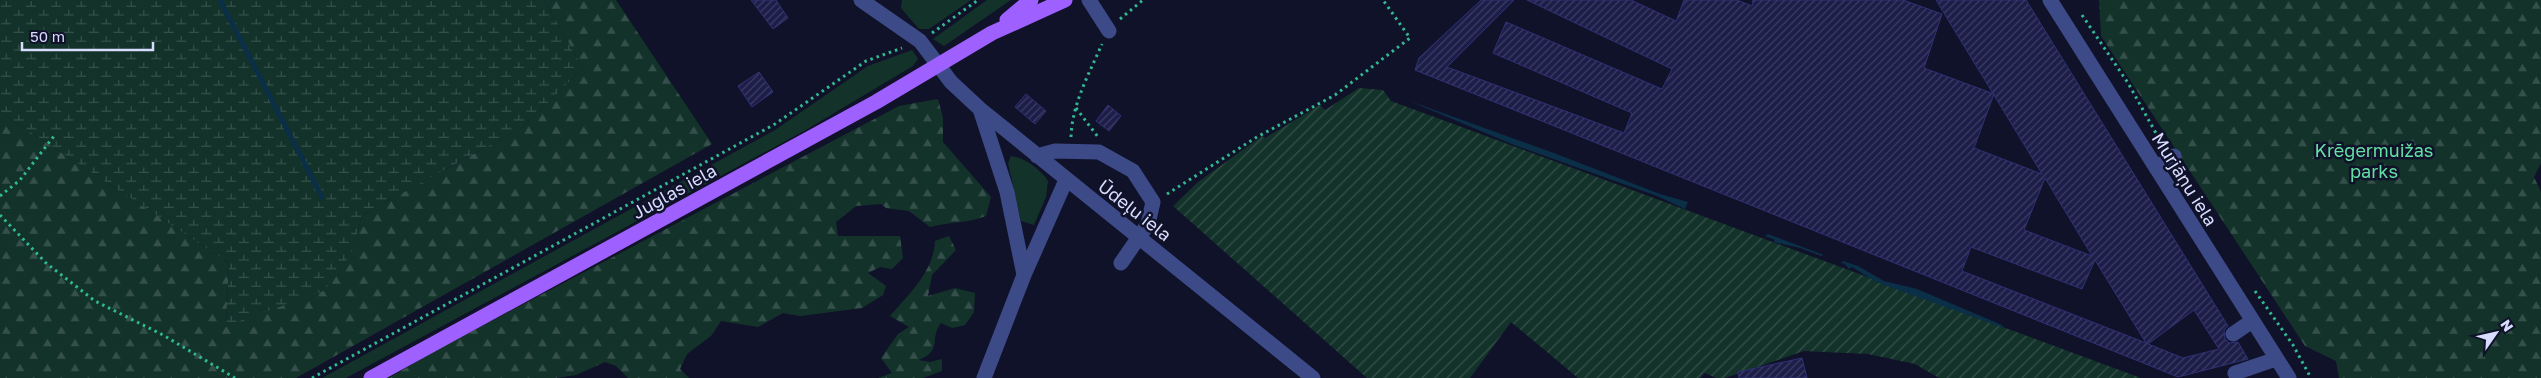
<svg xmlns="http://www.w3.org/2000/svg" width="2541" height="378" font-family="'Golos Text',sans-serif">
	<defs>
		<pattern id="forest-firs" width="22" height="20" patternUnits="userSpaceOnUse" patternTransform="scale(1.25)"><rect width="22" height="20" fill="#13332a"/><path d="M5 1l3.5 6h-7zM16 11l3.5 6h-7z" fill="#35504a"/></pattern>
		<pattern id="wetland-marsh" width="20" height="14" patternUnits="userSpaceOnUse" patternTransform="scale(1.25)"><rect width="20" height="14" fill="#13332a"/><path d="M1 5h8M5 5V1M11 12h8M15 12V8" fill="none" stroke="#35504a"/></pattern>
		<pattern id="garden-furrows" width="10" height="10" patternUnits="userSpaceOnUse" patternTransform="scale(1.25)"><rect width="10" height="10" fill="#13332a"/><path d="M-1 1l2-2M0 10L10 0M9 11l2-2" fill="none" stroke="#35504a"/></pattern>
		<pattern id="building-hatch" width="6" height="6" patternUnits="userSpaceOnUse" patternTransform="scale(1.25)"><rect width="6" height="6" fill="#1c1e49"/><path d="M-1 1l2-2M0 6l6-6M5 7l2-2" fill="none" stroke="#3c3e64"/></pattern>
	</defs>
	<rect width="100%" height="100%" fill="#101229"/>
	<path fill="#13332a" d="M 902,0 L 971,0 L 929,29 L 919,29 L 901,8 Z
		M 987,0 L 1011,0 L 944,46 L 933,39 Z
		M 912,50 L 918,59 L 913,66 L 804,131 L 346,378 L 322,378 L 775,130 L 868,66 Z
		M 1011,156 C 1025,158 1040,169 1048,181 L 1046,197 L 1034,225 L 1021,221 L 1008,163 Z"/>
	<path fill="url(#forest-firs)" d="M 544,0 L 616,0 L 712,144 L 296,378 L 0,378 L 0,112 L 229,263 L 226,325 L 352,253 L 362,215 L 523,127 L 583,68 Z
		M 2099,0 L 2541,0 L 2541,163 L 2534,177 L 2541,192 L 2541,378 L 2339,378 L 2336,361 L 2305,346 L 2101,36 Z
		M 938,99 L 943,118 L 943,142 L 991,197 L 986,216 C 966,224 951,221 930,227 L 909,211 L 886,208 L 881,204 L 856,206 L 836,222 L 838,236 L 900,236 L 903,258 L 892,269 L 880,267 L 868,273 L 886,286 L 883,295 L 862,308 L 800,316 L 783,313 L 758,327 L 721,321 L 711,336 L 687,354 L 680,369 L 689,378 L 628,378 L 616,366 L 605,362 L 576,375 L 556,378 L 389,378 L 431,353 L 899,106 Z
		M 949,236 L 956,250 L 932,275 L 928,296 L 955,288 L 975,293 L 974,312 L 965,325 L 952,328 L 941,323 C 929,338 943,350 919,360 L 930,362 L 942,359 L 942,371 L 923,378 L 878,378 L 892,373 L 881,358 L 898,334 L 909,327 L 890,316 C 909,294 934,271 935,241 Z"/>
	<path fill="url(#wetland-marsh)" d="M 0,0 L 544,0 L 583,68 L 523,127 L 362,215 L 352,253 L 324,291 L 226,326 L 229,263 L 0,112 Z"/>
	<path fill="url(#garden-furrows)" d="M 1359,88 L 1383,90 L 1391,101 L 2141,378 L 1939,378 L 1915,364 L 1868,354 L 1804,351 L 1725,378 L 1716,378 L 1705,373 L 1700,378 L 1578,378 L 1511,322 L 1470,378 L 1367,378 L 1173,206 L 1198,182 L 1262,136 L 1265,138 L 1320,105 L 1325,110 Z"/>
	<path fill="#0b2f47" d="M 1407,100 L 1554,153 L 1660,194 L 1688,202 L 1685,209 L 1657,196 L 1514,145 Z
		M 1768,234 L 1824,255 L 1821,256 L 1800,248 L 1773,242 L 1775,240 L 1765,236 Z
		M 1843,261 L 1858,266 L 1884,281 L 1917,289 L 2002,325 L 2004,328 L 1876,282 L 1852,267 L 1849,269 L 1845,264 L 1841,263 Z"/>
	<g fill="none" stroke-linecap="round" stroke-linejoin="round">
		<path stroke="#0b2f47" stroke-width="5" d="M 220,0 L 322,197"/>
	</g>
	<path fill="url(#building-hatch)" stroke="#2f3175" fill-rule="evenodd" d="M 751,0 L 776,0 L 788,18 L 773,29 Z
		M 1481,0 L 1514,0 L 1447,67 L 1624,133 L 1632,113 L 1493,53 L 1506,22 L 1662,89 L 1672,69 L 1527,0 L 1631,0 L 1676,21 L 1684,0 L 1737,0 L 1752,6 L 1753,0 L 1903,0 L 1942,14 L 1924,68 L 1994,94 L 1974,148 L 2042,174 L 1936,0 L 2026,0 L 2228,326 L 2224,330 L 2225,339 L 2229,343 L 2238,342 L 2248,359 L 2178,377 L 1415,70 L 1419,58 ZM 2045,178 L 2088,249 L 2092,256 L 2024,230 ZM 1971,247 L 2082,289 L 2095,260 L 2146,343 L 1962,271 ZM 2194,310 L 2219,349 L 2183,358 L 2148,344 Z
		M 759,72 L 773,92 L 752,107 L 738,86 Z
		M 1026,94 L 1046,111 L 1035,124 L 1015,107 Z
		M 1108,105 L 1121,116 L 1109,131 L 1096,121 Z
		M 1802,358 L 1807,378 L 1739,378 L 1738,372 Z"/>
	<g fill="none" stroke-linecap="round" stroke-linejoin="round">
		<path stroke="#31ba92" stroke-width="3" stroke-dasharray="2.5 4" stroke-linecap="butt" d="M 2082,15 L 2128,83 L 2162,144
			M 1120,19 L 1143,0
			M 932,33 L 978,0
			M 1076,108 L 1098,137
			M 1071,137 C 1072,104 1089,74 1102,44
			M 1167,194 L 1257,137 L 1335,95 L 1410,38 L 1383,0
			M 0,196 L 20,180 L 54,136
			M 0,215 L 46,263 L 95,301 L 163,335 L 235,378
			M 2255,291 L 2293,345 L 2311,378
			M 312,378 L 775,124 L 866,61 L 902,48"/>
		<path stroke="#3c4a87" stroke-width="15" d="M 861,0 L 920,41 L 951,82 L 980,109 L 1313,378
			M 1089,0 L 1109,31
			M 2050,0 L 2289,378
			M 980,109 L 1007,192 L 1024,275 L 984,378
			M 1037,156 L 1055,151 L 1099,152 L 1133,171 L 1153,202 L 1148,224 L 1121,263
			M 2156,168 L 2174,156
			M 1024,275 L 1066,180
			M 2233,334 L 2252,321
			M 2235,373 L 2276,359"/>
		<path stroke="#9e60fe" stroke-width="15" d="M 1007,20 L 1031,0
			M 371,378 L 876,102 L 992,33 L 1065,0"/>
	</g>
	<g text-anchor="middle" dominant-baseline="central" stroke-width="5" stroke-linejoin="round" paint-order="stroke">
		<g font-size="18" fill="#63e0a4" stroke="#101229">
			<text x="2374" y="150">Krēgermuižas<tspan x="2374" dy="21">parks</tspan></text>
		</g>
		<g font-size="18" fill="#d8ddff" stroke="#101229">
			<text transform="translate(2185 179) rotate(58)">Murjāņu iela</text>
			<text transform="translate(674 191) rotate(-29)">Juglas iela</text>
			<text transform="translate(1135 210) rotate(38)">Ūdeļu iela</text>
		</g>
	</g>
	<g transform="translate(2496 333) rotate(56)" stroke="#101229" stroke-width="4" paint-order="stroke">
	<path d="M0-4L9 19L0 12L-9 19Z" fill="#d8ddff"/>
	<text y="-8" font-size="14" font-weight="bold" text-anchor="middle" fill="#d8ddff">N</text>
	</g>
	<path d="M22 42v8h131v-8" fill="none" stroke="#d8ddff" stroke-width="2.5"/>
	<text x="30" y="42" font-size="15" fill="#d8ddff" stroke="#101229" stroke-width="4" paint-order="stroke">50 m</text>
</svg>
